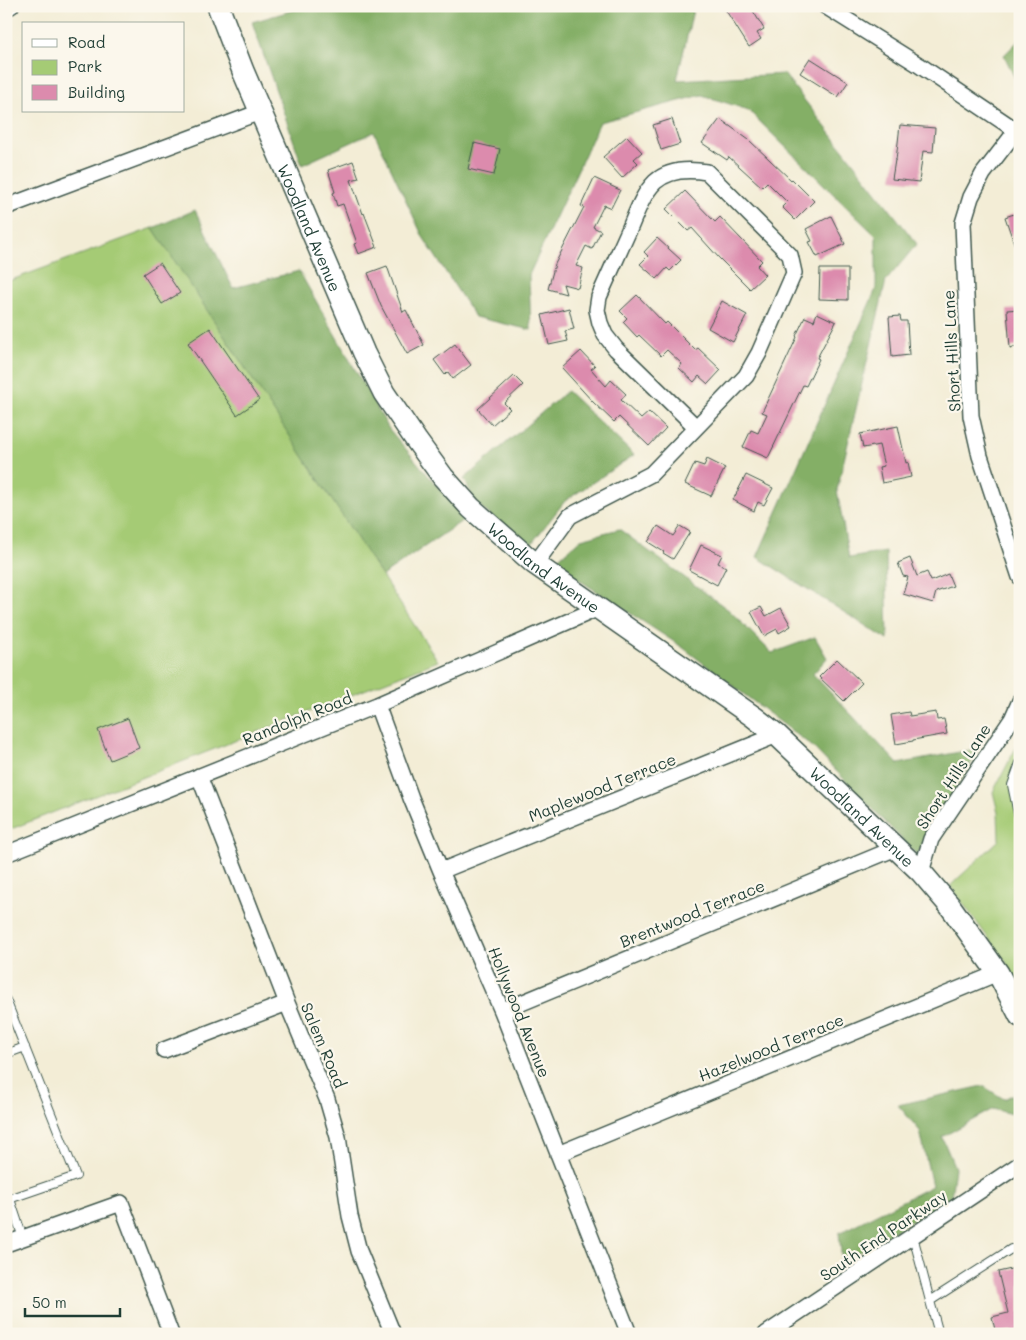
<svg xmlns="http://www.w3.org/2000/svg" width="1026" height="1340" font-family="Mali,sans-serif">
	<rect width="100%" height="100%" fill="#fbf7ec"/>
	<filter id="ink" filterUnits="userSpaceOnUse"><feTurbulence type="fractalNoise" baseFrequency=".02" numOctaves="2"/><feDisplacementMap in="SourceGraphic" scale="10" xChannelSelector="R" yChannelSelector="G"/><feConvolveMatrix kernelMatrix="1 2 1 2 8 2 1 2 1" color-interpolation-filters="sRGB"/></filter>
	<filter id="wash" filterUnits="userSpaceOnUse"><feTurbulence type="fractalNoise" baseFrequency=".0096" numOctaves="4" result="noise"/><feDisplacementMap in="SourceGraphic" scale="20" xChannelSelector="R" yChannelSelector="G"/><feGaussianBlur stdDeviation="1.12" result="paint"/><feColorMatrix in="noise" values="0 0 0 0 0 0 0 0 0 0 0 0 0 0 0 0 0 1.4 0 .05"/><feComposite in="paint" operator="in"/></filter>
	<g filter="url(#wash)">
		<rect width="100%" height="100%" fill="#f3edd6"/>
		<path fill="#a5cb75" stroke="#628454" d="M 153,228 L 438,661 L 6,831 L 6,282 Z
			M 1020,740 L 1020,990 L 1006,962 L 950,886 L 999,840 L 998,812 L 993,792 Z"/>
		<path fill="#84af66" stroke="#52764d" d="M 308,6 L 694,6 L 677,80 L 784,74 L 917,244 L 886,281 L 837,490 L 849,558 L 886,552 L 888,640 L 757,557 L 876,289 L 876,236 L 748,110 L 702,95 L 600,122 L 529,275 L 531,330 L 475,317 L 423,237 L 374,132 L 302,165 L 252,22 Z
			M 1020,39 L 1020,89 L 1004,55 Z
			M 195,210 L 233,288 L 299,271 L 389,429 L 465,519 L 382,576 L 153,228 Z
			M 567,391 L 634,455 L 565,501 L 528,548 L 476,503 L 464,479 Z
			M 619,529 L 730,611 L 772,653 L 815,637 L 827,658 L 813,674 L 898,764 L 980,748 L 917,855 L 813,747 L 682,647 L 553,563 L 581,539 Z
			M 983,1086 L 1004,1099 L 1020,1091 L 1020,1146 L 1019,1147 L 1015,1115 L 993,1109 L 942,1137 L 955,1168 L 951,1198 L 842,1262 L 839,1233 L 932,1186 L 920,1131 L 898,1105 Z"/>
		<g id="blocks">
			<path fill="#dc8bad" d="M 723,6 L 750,6 L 764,29 L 757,33 L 761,39 L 749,47 Z
				M 810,58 L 848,82 L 838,97 L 800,73 Z
				M 672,119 L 680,144 L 661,150 L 653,125 Z
				M 720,119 L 749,140 L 791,180 L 792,179 L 814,201 L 795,220 L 782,207 L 787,202 L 767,182 L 762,187 L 729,157 L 727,160 L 702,143 Z
				M 900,125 L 935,128 L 933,152 L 923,151 L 919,182 L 892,179 L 895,160 L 896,160 Z
				M 627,136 L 642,152 L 634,159 L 638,163 L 622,178 L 603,157 Z
				M 474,143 L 500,149 L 494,175 L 468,169 Z
				M 353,161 L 359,178 L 351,180 L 363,214 L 364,213 L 377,247 L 358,254 L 354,244 L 357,243 L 343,204 L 337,206 L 333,193 L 335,192 L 328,170 Z
				M 594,178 L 620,190 L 611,208 L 604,205 L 593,227 L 601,231 L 592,249 L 586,246 L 576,266 L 583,268 L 578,288 L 563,284 L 566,294 L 548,289 L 555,264 L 584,207 L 581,206 Z
				M 685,191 L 715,222 L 720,217 L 762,261 L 757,266 L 765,275 L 750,289 L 719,258 L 692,228 L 688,231 L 666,209 Z
				M 1020,212 L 1020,255 L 1018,255 L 1005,217 Z
				M 831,216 L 845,244 L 817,257 L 809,242 L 812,241 L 806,229 Z
				M 657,238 L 681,260 L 670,271 L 667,268 L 657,279 L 640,264 L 648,256 L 644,252 Z
				M 160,263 L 180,293 L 162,304 L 143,274 Z
				M 387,266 L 403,312 L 406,310 L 424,345 L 407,354 L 381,306 L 368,273 Z
				M 820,269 L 848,269 L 848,300 L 819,299 Z
				M 637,295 L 665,324 L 667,322 L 695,350 L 698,348 L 721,370 L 708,384 L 699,376 L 694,382 L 679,368 L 682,364 L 667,350 L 661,356 L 639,335 L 637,337 L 623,322 L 627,318 L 620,311 Z
				M 722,301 L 747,315 L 733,342 L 708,328 Z
				M 569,308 L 574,329 L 565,331 L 568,341 L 549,345 L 542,315 Z
				M 1020,309 L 1020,345 L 1010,348 L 1007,310 Z
				M 817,313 L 836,322 L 817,358 L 819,359 L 806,386 L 803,385 L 768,458 L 743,447 L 751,430 L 758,433 L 767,414 L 762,412 L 797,337 L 796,336 L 805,317 L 814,321 Z
				M 900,316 L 901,321 L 907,321 L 909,355 L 892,357 L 889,317 Z
				M 210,328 L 259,400 L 237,415 L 188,343 Z
				M 455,344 L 471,365 L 453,379 L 448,372 L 445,375 L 434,360 Z
				M 581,351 L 595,366 L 591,369 L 606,386 L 611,380 L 626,394 L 621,400 L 641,419 L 649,412 L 666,428 L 649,446 L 619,417 L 614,422 L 593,402 L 562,368 Z
				M 514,376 L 523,385 L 504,403 L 510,409 L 492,425 L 478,409 Z
				M 898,426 L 906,463 L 908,462 L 911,477 L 882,483 L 879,467 L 884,466 L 879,445 L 863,448 L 860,434 Z
				M 707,459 L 725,468 L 711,496 L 685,484 L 695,463 L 704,466 Z
				M 746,475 L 773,488 L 764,505 L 758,502 L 754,511 L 733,500 Z
				M 658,526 L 673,536 L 680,526 L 690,532 L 673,559 L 663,553 L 664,552 L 648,542 Z
				M 701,545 L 722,555 L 718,563 L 726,567 L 717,585 L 689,570 Z
				M 910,558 L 917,576 L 927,572 L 931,581 L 948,574 L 953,586 L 936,592 L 933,603 L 903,594 L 908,577 L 903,576 L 898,563 Z
				M 761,607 L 766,616 L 781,608 L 791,626 L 779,633 L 777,629 L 764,636 L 751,612 Z
				M 837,659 L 862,683 L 844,701 L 819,677 Z
				M 909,712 L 910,716 L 936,712 L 937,720 L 944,719 L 947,734 L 913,740 L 913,741 L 896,744 L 891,715 Z
				M 128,718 L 139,748 L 110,760 L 98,730 Z
				M 1020,1267 L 1020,1334 L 1011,1334 L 1011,1331 L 996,1334 L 992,1317 L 1008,1313 L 998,1272 Z"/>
		</g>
	</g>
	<g filter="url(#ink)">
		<use href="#blocks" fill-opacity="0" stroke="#3f574c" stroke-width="1"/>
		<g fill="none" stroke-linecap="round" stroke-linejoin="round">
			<g stroke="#3f574c" stroke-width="10">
				<path id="lane" d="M 1020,763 L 1012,785 L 1018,814 L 1020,816
					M 6,1000 L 76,1176 L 6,1200
					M 6,1054 L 25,1047
					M 10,1199 L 23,1238
					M 913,1236 L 930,1301
					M 939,1334 L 930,1301 L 1011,1249 L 1020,1251"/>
			</g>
			<g stroke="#3f574c" stroke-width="18">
				<path id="street" d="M 825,6 L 919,65 L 1020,133
					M 6,8 L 11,6
					M 1016,131 L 983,174 L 971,197 L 963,223 L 971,416 L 980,456 L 1020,577
					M 6,207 L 260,112
					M 535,564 L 570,516 L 651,474 L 746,376 L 759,353 L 794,273 L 790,255 L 707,172 C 689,169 669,169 655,182 C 642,195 636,214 629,230 C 619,252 609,275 599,297 L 597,310 L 600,323 L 605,335 L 616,349 L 696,427
					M 377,705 L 411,798 L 441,871 L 502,1011 L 629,1334
					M 199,776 L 287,1003 L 327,1099 L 338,1137 L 350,1216 L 359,1251 L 393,1334
					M 6,854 L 377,705 L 599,608
					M 441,871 L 777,735
					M 921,872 L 931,839 L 1012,719 L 1020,701
					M 502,1011 L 896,848
					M 164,1050 L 287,1003
					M 558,1154 L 998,973
					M 6,1244 L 121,1203 L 171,1334
					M 766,1334 L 1020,1164"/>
			</g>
			<g stroke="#3f574c" stroke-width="24">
				<g id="secondary">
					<path id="s1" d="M 218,6 L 243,71 L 364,353 L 384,393 L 416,440 L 443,477 L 471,508 L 535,564 L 754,717 L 777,735 L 921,872 L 950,906 L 998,973 L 1020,1016"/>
				</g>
			</g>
			<use href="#lane" stroke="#fff" stroke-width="8"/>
			<use href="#street" stroke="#fff" stroke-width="15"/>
			<use href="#secondary" stroke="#fff" stroke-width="21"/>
		</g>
	</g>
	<g text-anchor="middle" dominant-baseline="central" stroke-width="4.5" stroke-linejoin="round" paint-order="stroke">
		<g font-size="16" fill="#1f3d34" stroke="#fbf7ec">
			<text stroke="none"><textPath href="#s1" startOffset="240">Woodland Avenue</textPath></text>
			<text transform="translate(951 351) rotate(-93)">Short Hills Lane</text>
			<text stroke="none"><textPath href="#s1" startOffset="660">Woodland Avenue</textPath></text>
			<text transform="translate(297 718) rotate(-22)">Randolph Road</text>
			<text transform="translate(953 776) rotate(-57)">Short Hills Lane</text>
			<text transform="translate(602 787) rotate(-22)">Maplewood Terrace</text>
			<text stroke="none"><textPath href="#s1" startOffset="1065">Woodland Avenue</textPath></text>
			<text transform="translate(692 913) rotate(-22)">Brentwood Terrace</text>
			<text transform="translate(520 1012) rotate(68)">Hollywood Avenue</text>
			<text transform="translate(324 1045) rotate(67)">Salem Road</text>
			<text transform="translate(771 1047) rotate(-22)">Hazelwood Terrace</text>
			<text transform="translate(883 1235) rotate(-34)">South End Parkway</text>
		</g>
	</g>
	<rect width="1026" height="1340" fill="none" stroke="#fbf7ec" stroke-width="25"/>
	<rect x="22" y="22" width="162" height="90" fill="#fbf7ec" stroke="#a3ada2"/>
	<rect x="32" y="39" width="25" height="8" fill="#ffffff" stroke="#a3ada2"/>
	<text x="68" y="48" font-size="15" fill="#1f3d34">Road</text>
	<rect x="32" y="60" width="25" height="15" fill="#a5cb75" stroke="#a3ada2"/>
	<text x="68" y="72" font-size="15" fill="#1f3d34">Park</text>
	<rect x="32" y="85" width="25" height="15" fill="#dc8bad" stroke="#a3ada2"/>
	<text x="68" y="98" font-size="15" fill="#1f3d34">Building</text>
	<path d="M25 1308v8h95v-8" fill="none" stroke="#1f3d34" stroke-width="2.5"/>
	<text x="32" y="1308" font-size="15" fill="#1f3d34" stroke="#fbf7ec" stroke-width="4" paint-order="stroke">50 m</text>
</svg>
